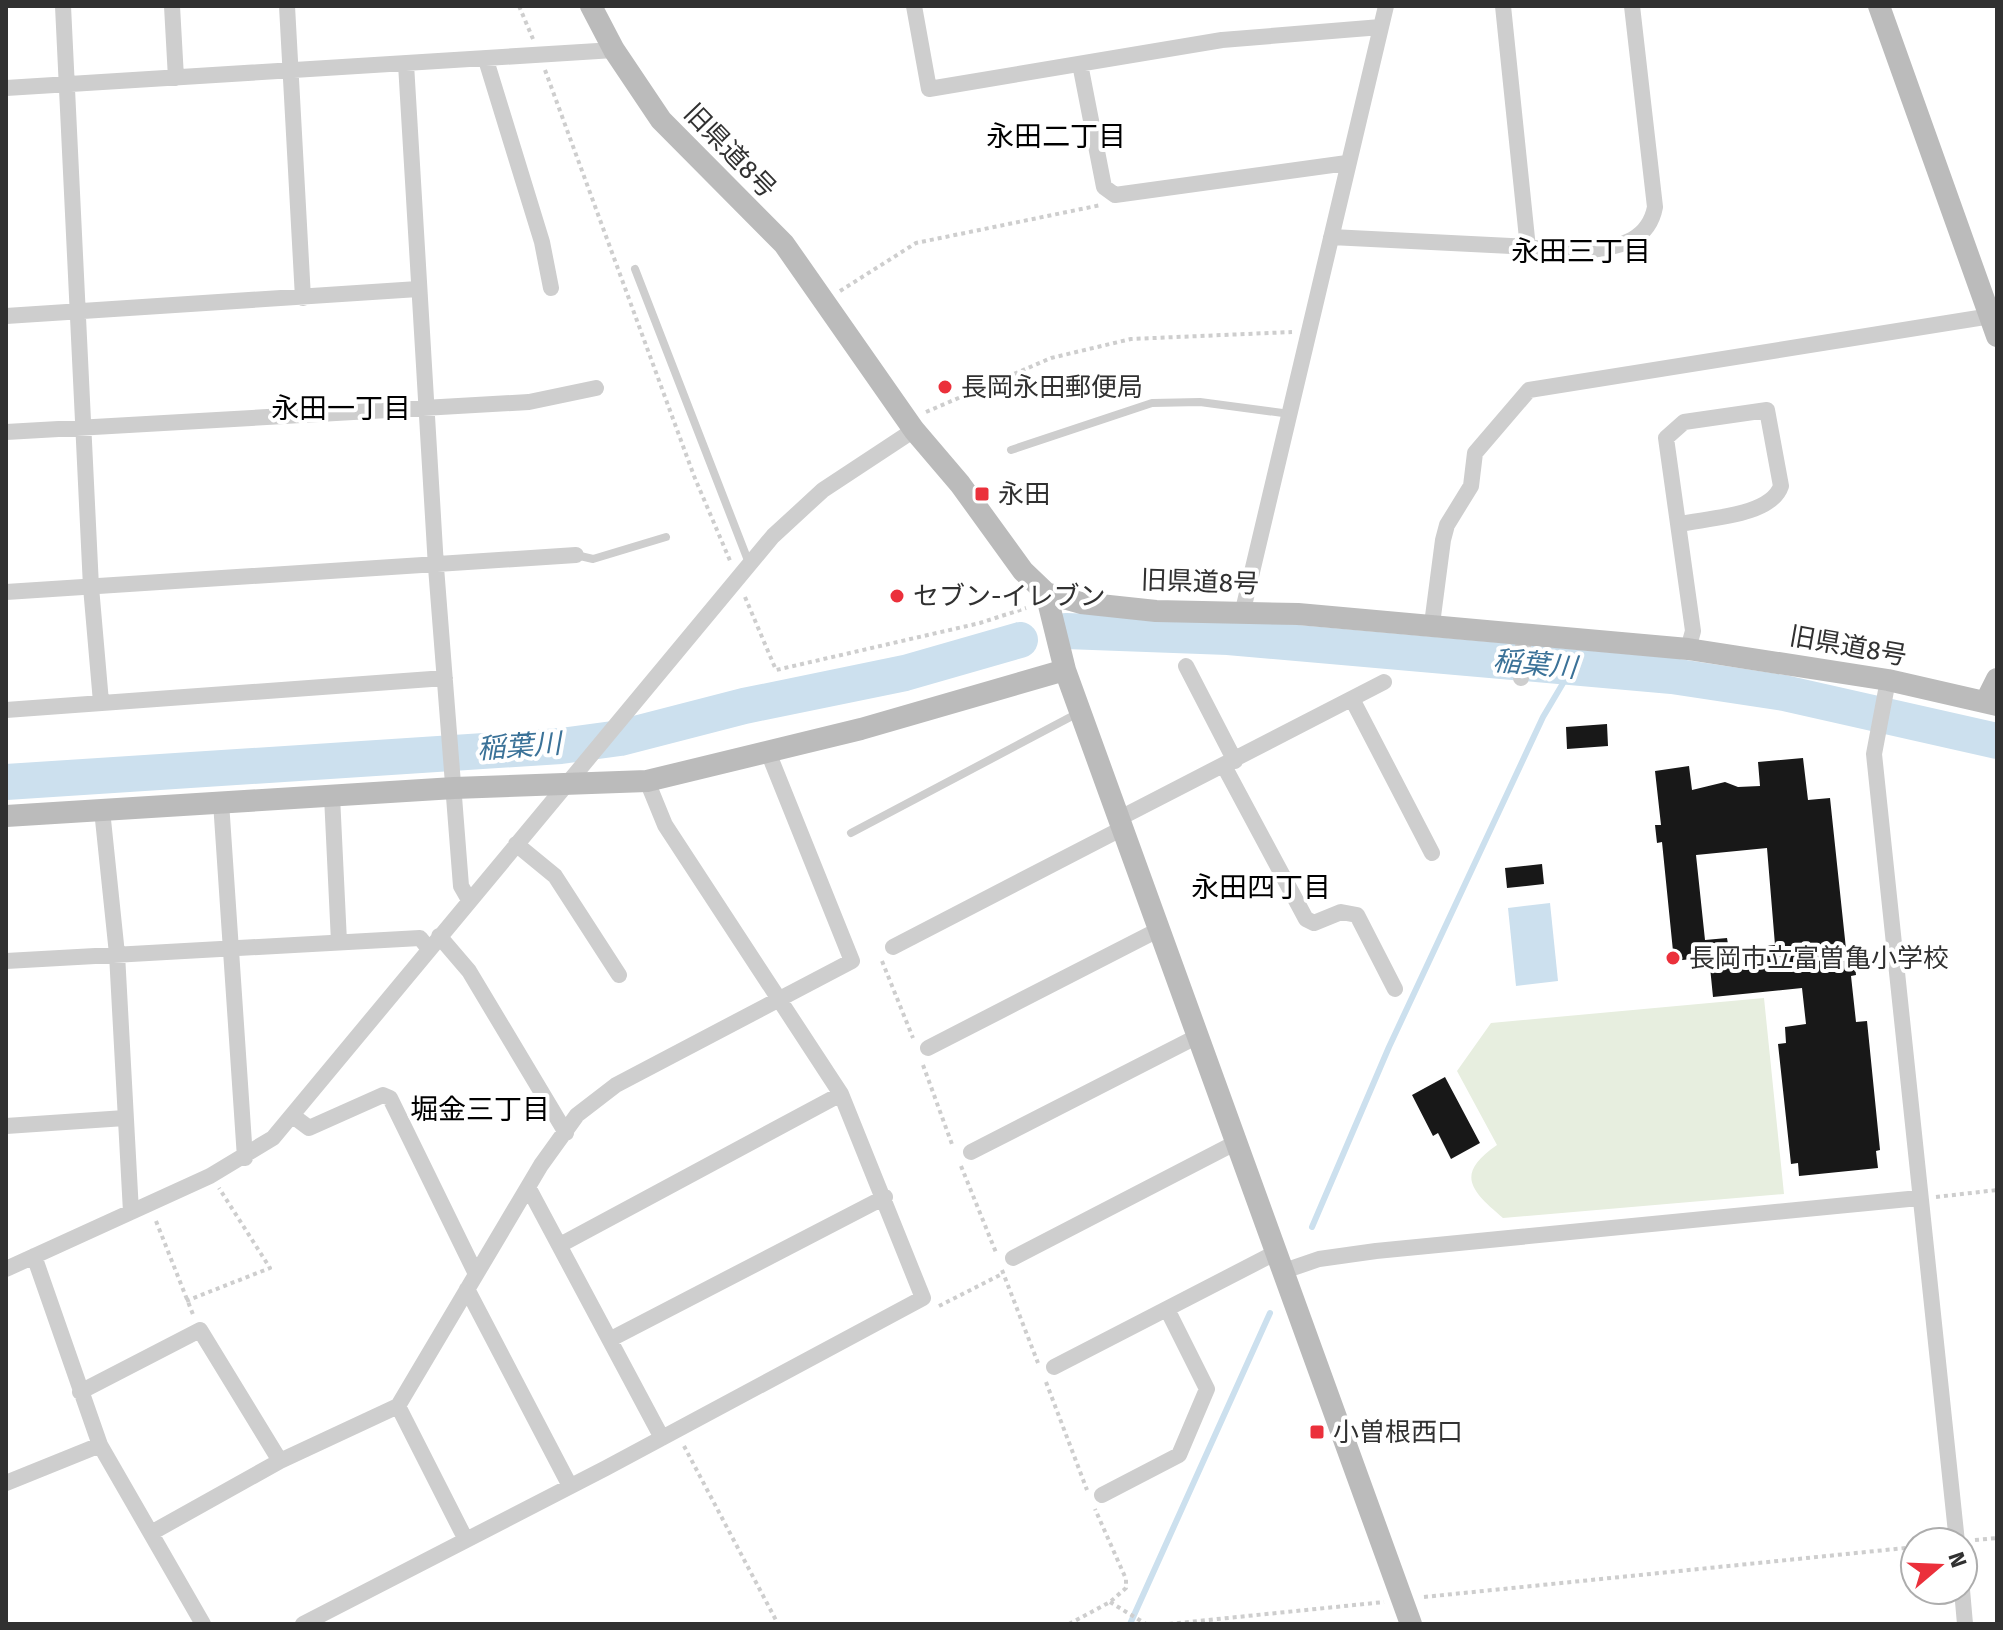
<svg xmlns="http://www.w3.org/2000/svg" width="2003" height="1630" font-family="'Fira Sans','Noto Sans JP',sans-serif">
	<rect width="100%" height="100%" fill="#fff"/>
	<path fill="#e7eedf" d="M 1764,998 L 1784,1194 L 1503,1218 C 1470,1190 1455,1174 1497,1145 L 1457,1071 L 1491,1023 Z"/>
	<path fill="#cce0ee" d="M 1550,903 L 1558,981 L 1516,986 L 1508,908 Z"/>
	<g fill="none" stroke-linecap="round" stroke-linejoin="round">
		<path stroke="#cce0ee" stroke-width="6" d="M 1312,1227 L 1389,1047 L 1543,717 L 1572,668
			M 1130,1624 L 1270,1313"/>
		<path stroke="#cce0ee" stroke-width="36" d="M 1066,631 L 1228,637 L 1672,676 L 1784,693 L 1997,741
			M 6,782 L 561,746 L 620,738 L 744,706 L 905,673 L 1020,640"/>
	</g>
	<path fill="#181818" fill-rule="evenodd" d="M 1607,724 L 1608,746 L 1567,749 L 1566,727 Z
		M 1803,758 L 1808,800 L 1830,798 L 1846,949 L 1853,948 L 1856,975 L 1851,976 L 1856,1022 L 1867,1021 L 1880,1150 L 1876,1151 L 1878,1168 L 1799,1176 L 1798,1163 L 1791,1164 L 1778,1044 L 1786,1043 L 1785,1027 L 1806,1024 L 1802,988 L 1713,997 L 1709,957 L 1674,961 L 1662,842 L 1657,843 L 1655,825 L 1661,825 L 1655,771 L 1689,766 L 1692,790 L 1725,782 L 1738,787 L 1760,786 L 1758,762 ZM 1767,848 L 1775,945 L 1729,950 L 1727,938 L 1705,940 L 1696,855 Z
		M 1542,864 L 1544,884 L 1507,888 L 1505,868 Z
		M 1445,1077 L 1480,1143 L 1451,1159 L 1438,1133 L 1433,1136 L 1412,1095 Z"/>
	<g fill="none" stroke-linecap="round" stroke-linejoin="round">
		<path stroke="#cecece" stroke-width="4" stroke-dasharray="4 4" stroke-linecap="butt" d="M 519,6 L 533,39
			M 545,70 L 694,476 L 731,563
			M 840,291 L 916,243 L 1101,205
			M 926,412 L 1051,358 L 1131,339 L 1292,332
			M 745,597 L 776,670 L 980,623 L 1026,608
			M 882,961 L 913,1038
			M 923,1065 L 953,1147
			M 961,1166 L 997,1255
			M 1936,1197 L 1997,1190
			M 156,1221 L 194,1317
			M 1002,1270 L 1038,1363
			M 186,1301 L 270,1268 L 219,1188
			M 939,1306 L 1002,1274
			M 1046,1382 L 1087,1490
			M 684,1446 L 778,1624
			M 1975,1540 L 1997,1538
			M 1424,1597 L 1915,1547
			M 1110,1602 L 1146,1624
			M 1069,1624 L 1110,1602 L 1126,1588 L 1126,1579 L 1095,1509
			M 1169,1624 L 1384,1602"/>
		<path stroke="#cecece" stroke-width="8" d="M 635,269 L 749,563
			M 1011,450 L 1152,403 L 1200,402 L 1290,414
			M 576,555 L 593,559 L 666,537
			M 851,833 L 1080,712"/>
		<path stroke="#cecece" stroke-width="16" d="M 63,6 L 91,587 L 101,702
			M 172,6 L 176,78
			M 287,6 L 303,298
			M 914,6 L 929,89 L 1222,40 L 1381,27
			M 1503,6 L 1528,248
			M 486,60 L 542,242 L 551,288
			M 406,64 L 436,567 L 461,886 L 469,900
			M 1080,64 L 1104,187 L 1115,195 L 1347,163
			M 6,88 L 614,50
			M 1331,237 L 1591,250 C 1622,247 1649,239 1655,207 L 1632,6
			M 6,316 L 418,289
			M 6,432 L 529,402 L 596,388
			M 1680,524 C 1708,518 1771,516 1781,486 L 1767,410 L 1684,422 L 1666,438 L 1693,631 L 1688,649
			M 6,592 L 576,555
			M 1243,610 L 1386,6
			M 1432,624 L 1443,540 L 1447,525 L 1471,486 L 1475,453 L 1529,390 L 1991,316
			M 1186,666 L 1235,761
			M 1521,678 L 1524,633
			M 1888,680 L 1874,754 L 1957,1542
			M 1352,699 L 1432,853
			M 6,710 L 445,678
			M 1224,766 L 1306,919 L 1314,923 L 1341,912 L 1357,915 L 1395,989
			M 332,796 L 339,942
			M 221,802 L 245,1158
			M 102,810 L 117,954 L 131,1212
			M 1120,818 L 1384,682
			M 516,844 L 555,876 L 619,975
			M 439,936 L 469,971 L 566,1133
			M 893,947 L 1123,828
			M 6,961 L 420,938 L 429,949
			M 928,1048 L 1160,929
			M 293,1116 L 309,1128 L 383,1095 L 390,1098 L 476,1274
			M 6,1126 L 125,1118
			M 971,1152 L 1198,1036
			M 528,1187 L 662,1438
			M 560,1245 L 841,1094
			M 34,1256 L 100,1445 L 203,1624
			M 1013,1258 L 1237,1142
			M 6,1269 L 210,1176 L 273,1138 L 773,536 L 823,490 L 914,430
			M 1284,1271 L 1319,1259 L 1376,1251 L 1919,1198
			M 467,1289 L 570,1486
			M 611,1339 L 885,1197
			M 1054,1367 L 1277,1252
			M 80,1392 L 200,1330 L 280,1461
			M 398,1406 L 466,1540
			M 6,1483 L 100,1445
			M 1102,1495 L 1179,1455 L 1207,1389 L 1168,1311
			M 151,1533 L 280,1461 L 398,1406 L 541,1165 L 577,1115 L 616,1085 L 852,961 L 768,752
			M 1962,1590 L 1965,1624
			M 303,1624 L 606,1468 L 923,1298 L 841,1094 L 665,825 L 647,781"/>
		<path stroke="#bbb" stroke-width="22" d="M 591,6 L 614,50 L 661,120 L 784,244 L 914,430 L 960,484 L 1023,571 L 1046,593 L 1081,603 L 1156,611 L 1298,614 L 1688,649 L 1888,680 L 1997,705
			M 1879,6 L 1997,336
			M 1046,593 L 1065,670 L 1411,1624
			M 1986,701 L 1997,679
			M 6,816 L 454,788 L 647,781 L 861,729 L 1065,670"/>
	</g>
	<g fill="#eb303b" stroke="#fff" stroke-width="3">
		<circle cx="945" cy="387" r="8"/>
		<rect x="974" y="486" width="16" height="16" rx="4"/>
		<circle cx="897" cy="596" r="8"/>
		<circle cx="1673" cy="958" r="8"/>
		<rect x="1309" y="1424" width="16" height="16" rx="4"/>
	</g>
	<g text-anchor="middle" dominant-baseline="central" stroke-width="8" stroke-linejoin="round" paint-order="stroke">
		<g font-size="26" fill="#313131" stroke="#fff">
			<text transform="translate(730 151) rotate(46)">旧県道8号</text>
			<text transform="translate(1200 582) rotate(2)">旧県道8号</text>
			<text transform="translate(1848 646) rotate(10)">旧県道8号</text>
		</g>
		<g font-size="26" fill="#313131" stroke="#fff" text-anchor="start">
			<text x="961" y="387">長岡永田郵便局</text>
			<text x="998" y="494">永田</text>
			<text x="913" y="596">セブン-イレブン</text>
			<text x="1689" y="958">長岡市立富曽亀小学校</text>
			<text x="1333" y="1432">小曽根西口</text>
		</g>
		<g font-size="28" fill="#000" stroke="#fff">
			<text x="1056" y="136">永田二丁目</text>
			<text x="1581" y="251">永田三丁目</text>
			<text x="341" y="408">永田一丁目</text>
			<text x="1261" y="887">永田四丁目</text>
			<text x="480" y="1109">堀金三丁目</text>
		</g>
		<g font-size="28" font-style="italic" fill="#3b7298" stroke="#fff">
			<text transform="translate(1535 664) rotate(5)">稲葉川</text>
			<text transform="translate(519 746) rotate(-4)">稲葉川</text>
		</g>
	</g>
	<rect width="2003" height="1630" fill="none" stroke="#313131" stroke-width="16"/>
	<g transform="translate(1939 1566) rotate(71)"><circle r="38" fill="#ffffff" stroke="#adadad" stroke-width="2"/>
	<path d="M0-6L14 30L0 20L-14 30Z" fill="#eb303b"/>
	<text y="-12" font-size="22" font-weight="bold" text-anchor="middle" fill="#313131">N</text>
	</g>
</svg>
